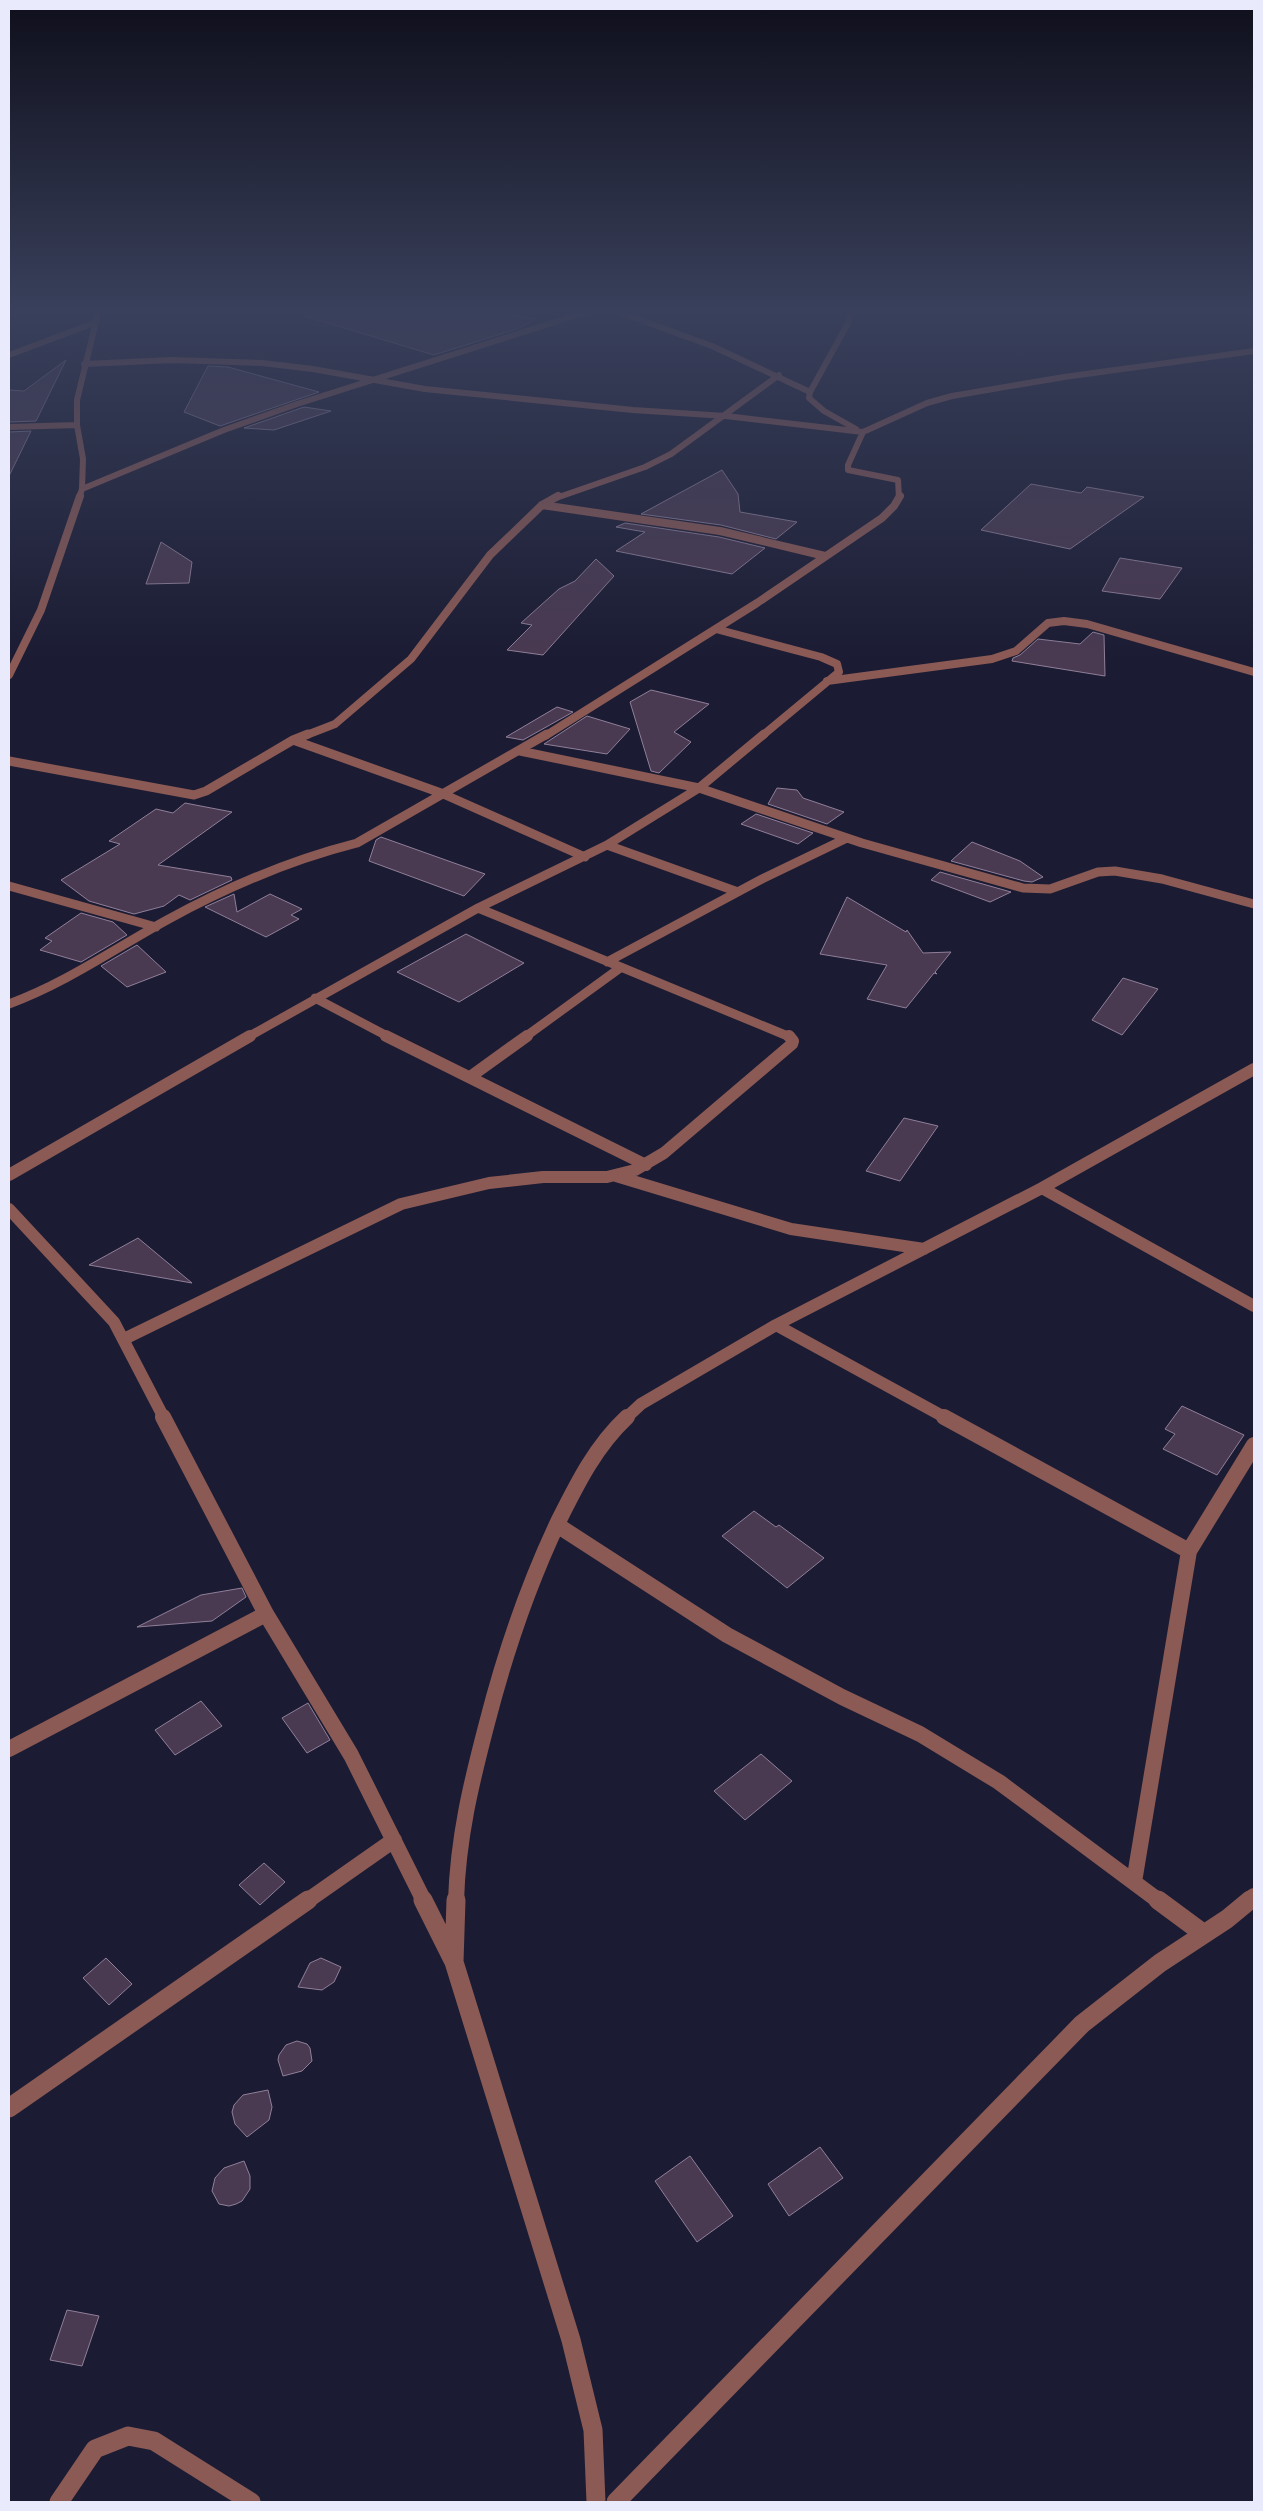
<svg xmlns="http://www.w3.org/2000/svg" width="1263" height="2511" font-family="Poppins,sans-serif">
	<rect width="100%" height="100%" fill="#1b1c33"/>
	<path fill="#493951" stroke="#907f99" d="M 305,309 L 481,309 L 536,319 L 517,329 L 434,355 L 304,316 Z
		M 66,360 L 36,421 L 9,422 L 9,390 L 24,391 Z
		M 208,366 L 228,367 L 319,392 L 220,426 L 184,412 Z
		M 304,407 L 331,411 L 274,430 L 244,428 Z
		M 31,431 L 9,476 L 9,432 Z
		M 722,470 L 738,494 L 740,512 L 797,522 L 776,539 L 721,525 L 641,514 Z
		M 1031,484 L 1081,493 L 1087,487 L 1144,497 L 1070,549 L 981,530 Z
		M 625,523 L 719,537 L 765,548 L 732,574 L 616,551 L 645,532 L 616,527 Z
		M 161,542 L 192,562 L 189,583 L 146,584 Z
		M 1120,558 L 1182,568 L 1160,599 L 1102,591 Z
		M 596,559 L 614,576 L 543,655 L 507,650 L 532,625 L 521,623 L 559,589 L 575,581 Z
		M 1093,632 L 1104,635 L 1105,676 L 1012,661 L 1013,658 L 1020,655 L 1038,639 L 1080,644 Z
		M 651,690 L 709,704 L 674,732 L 691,742 L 659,773 L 651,771 L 630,702 Z
		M 557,707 L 573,712 L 523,740 L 506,737 Z
		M 587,716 L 630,729 L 607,754 L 544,744 Z
		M 777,788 L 797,790 L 803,798 L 844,812 L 827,824 L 768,804 Z
		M 185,803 L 232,812 L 158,865 L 231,877 L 232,880 L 190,900 L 179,895 L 164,906 L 134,914 L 89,901 L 61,880 L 120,844 L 109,841 L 156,809 L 173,813 Z
		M 756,814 L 813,833 L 798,844 L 741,824 Z
		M 381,837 L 485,874 L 464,896 L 369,861 L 376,840 Z
		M 972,842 L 1020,861 L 1043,877 L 1032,882 L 1024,881 L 951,861 Z
		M 940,872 L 1011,892 L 990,902 L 931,880 Z
		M 234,894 L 237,912 L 270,894 L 302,909 L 291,915 L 299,919 L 266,937 L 205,907 Z
		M 847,897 L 906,932 L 907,930 L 923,953 L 951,952 L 935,972 L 937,974 L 934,973 L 906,1008 L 867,999 L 887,965 L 820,954 Z
		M 81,913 L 113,922 L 127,935 L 81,962 L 40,950 L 52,941 L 45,938 Z
		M 466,934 L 524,963 L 459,1002 L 397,972 Z
		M 137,945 L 166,972 L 127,987 L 101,966 Z
		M 1123,978 L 1158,989 L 1122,1035 L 1092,1020 Z
		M 904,1118 L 938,1126 L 900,1181 L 866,1171 Z
		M 138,1238 L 192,1283 L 89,1265 Z
		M 1182,1406 L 1244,1435 L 1217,1475 L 1163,1449 L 1175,1434 L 1165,1429 Z
		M 754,1511 L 776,1527 L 779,1525 L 824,1558 L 787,1588 L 722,1536 Z
		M 242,1588 L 246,1597 L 212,1621 L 137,1627 L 201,1595 Z
		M 201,1701 L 222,1726 L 175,1755 L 155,1730 Z
		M 308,1703 L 330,1740 L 307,1753 L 282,1718 Z
		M 761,1754 L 792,1781 L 745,1820 L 714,1791 Z
		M 264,1863 L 285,1882 L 260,1905 L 239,1885 Z
		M 106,1958 L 132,1984 L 109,2005 L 83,1978 Z
		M 321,1958 L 341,1967 L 334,1982 L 322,1990 L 298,1987 L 310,1963 Z
		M 297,2041 L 307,2044 L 310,2048 L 312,2061 L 302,2071 L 283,2076 L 278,2060 L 279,2055 L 286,2045 Z
		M 268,2090 L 272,2107 L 269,2120 L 247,2137 L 235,2124 L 232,2112 L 234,2105 L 243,2095 Z
		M 820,2147 L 843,2178 L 789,2216 L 768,2184 Z
		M 690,2156 L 733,2216 L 697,2242 L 655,2181 Z
		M 244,2161 L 250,2176 L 250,2189 L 242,2201 L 236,2204 L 229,2206 L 219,2204 L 212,2191 L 215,2178 L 224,2168 Z
		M 67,2310 L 99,2316 L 82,2366 L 50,2360 Z"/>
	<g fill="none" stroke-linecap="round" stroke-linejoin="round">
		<path stroke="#8c5a55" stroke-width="6" d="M 610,309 L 712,346 L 810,392
			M 847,309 L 850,316 L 847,325 L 810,392 L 809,398 L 824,411 L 856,429
			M 9,355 L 94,323
			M 84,364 L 173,360 L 262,363 L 313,369 L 425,389 L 633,410 L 726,416 L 863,432 L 927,403 L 952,396 L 1064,377 L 1254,351
			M 9,427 L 77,425
			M 863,432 L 848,465 L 848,470 L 898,480 L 899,498
			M 82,489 L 224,430 L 297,404 L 596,309
			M 79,498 L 82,489 L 83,459 L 77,425 L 77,400 L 99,309
			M 556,498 L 645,467 L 671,454 L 779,375"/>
		<path stroke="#8c5a55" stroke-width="8" d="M 542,505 L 720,531 L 825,556
			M 716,629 L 821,657 L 837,664 L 839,672 L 762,736
			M 9,675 L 41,610 L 80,496
			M 827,681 L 992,659 L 1016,651 L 1048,623 L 1064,621 L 1087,624 L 1254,672
			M 304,736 L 335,724 L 411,659 L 490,555 L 542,505 L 558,496
			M 545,736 L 757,603 L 882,518 L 894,506 L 900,496"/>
		<path stroke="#8c5a55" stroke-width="9" d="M 293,740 L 441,793 L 585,857
			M 520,751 L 699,788 L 862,843 L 1023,888 L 1050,889 L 1098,872 L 1115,871 L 1162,879 L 1254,904
			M 9,761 L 194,795 L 206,791 L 293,740 L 308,734
			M 607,845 L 738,892
			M 9,886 L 156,927
			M 478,908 L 790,1037
			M 607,962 L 762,879 L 847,838
			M 315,998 L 389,1037
			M 9,1004 C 66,983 114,949 167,920 C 227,887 290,860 357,843 L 547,734
			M 248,1037 L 478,908 L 607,845 L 699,788 L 764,734
			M 525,1037 L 620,968"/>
		<path stroke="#8c5a55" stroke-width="12" d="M 386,1036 L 646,1165
			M 470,1077 L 527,1036
			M 9,1175 L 250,1036
			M 616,1176 L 791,1229 L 924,1249
			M 1042,1188 L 1254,1306
			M 9,1209 L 114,1322 L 164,1418
			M 776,1325 L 946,1418
			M 124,1339 L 401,1204 L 489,1183 L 543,1177 L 607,1177 L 635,1170 L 664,1153 L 792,1044 L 793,1041 L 789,1036
			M 626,1418 L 641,1404 L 776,1325 L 1042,1188 L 1254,1069"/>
		<path stroke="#8c5a55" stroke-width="16" d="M 163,1417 L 266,1614 L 351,1755 L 424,1901
			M 944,1417 L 1189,1551
			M 557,1525 L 727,1635 L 842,1697 L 920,1734 L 999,1782 L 1159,1901
			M 9,1749 L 266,1614
			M 1134,1882 L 1189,1551 L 1254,1445
			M 307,1901 L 394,1840
			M 456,1901 C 458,1837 471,1784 487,1723 C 505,1653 528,1585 559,1520 C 578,1482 596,1446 627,1417
			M 1248,1901 L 1254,1896"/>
		<path stroke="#8c5a55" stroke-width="19" d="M 423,1900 L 453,1960
			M 456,1900 L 454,1962 L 571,2340 L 593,2430 L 596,2502
			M 1158,1900 L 1204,1934
			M 9,2108 L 308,1900
			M 59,2502 L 95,2449 L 128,2436 L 154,2441 L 251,2502
			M 616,2502 L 1082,2024 L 1160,1963 L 1227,1919 L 1250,1900"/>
	</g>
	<linearGradient id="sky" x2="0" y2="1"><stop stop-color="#0f0f1c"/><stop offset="0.47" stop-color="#39405b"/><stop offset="1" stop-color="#39405b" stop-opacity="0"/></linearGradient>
	<rect width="1263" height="660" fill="url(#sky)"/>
	<rect width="1263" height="2511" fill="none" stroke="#e9eafb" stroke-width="20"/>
</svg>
